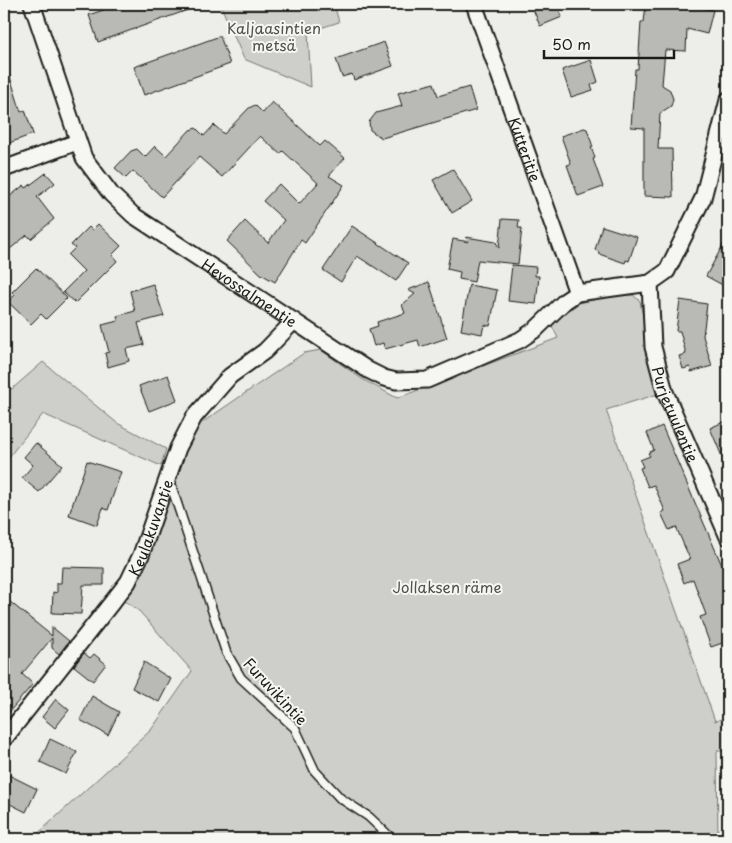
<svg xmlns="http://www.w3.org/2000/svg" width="732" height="843" font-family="'Playpen Sans',sans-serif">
	<rect width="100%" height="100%" fill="#edede9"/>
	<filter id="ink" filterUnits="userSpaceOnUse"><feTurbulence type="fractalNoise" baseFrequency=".02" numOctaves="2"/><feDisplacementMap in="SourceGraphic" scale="10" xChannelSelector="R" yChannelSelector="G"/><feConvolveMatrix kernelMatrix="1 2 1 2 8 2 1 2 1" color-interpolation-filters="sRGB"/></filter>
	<g filter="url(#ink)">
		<path fill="#cececb" stroke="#757574" d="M 220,4 L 334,4 L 339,22 L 308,32 L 311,87 L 244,59 Z
			M 615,295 L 633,295 L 640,301 L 658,394 L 606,410 L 715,721 L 728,717 L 728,751 L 717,751 L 718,839 L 32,839 L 151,730 L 192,671 L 139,611 L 123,600 L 143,569 L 183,457 L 200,424 L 304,353 L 321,350 L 362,379 L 397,398 L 558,338 L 551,324 L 579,303 Z
			M 43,362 L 117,423 L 166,449 L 161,466 L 43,414 L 4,463 L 4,386 L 12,389 Z"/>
		<path fill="#b9b9b6" stroke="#1c1c1c" d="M 120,4 L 199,4 L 199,6 L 98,42 L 89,15 Z
			M 531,4 L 557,4 L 562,17 L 540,26 Z
			M 646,4 L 685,4 L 713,10 L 707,34 L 687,29 L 686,51 L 665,50 L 662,85 L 670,90 L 673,99 L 671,106 L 660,113 L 658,149 L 672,149 L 673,197 L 644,196 L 644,128 L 631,127 L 635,69 L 638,69 L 641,22 L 644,22 Z
			M 220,36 L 230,64 L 144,95 L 134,67 Z
			M 384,42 L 393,66 L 354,80 L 352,74 L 342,77 L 336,59 Z
			M 591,60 L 598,82 L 591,85 L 593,90 L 571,97 L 562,70 Z
			M 7,67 L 21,112 L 25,110 L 33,134 L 4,145 L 4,68 Z
			M 434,83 L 438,96 L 469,87 L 476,110 L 382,138 L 370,130 L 369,122 L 376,113 L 402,106 L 398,93 Z
			M 272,102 L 320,146 L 325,141 L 345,158 L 329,176 L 344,185 L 305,243 L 301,240 L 275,282 L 261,274 L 227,241 L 245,221 L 268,243 L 284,220 L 263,201 L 279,184 L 299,204 L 318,183 L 283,151 L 280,154 L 260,136 L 222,177 L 199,157 L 162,197 L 133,171 L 126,178 L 115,168 L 131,151 L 137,149 L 145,157 L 155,146 L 166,156 L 190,130 L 196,128 L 204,136 L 214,125 L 224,134 L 249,108 L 255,105 L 263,113 Z
			M 584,128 L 587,129 L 593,147 L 591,147 L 595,158 L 593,159 L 603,187 L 578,196 L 567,165 L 571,164 L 561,136 Z
			M 453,169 L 472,201 L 452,213 L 433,180 Z
			M 46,173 L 55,183 L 37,197 L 54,219 L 31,239 L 27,235 L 4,254 L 4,201 L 24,185 L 26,188 Z
			M 502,219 L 519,220 L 518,228 L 522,228 L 518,264 L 478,260 L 474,282 L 459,279 L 460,272 L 447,269 L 453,239 L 469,242 L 466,237 L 496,242 L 499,248 Z
			M 98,224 L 121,246 L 112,255 L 117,261 L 75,303 L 63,292 L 84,271 L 68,255 L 75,248 L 71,245 L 89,227 L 92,230 Z
			M 352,226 L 408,263 L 396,281 L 357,256 L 341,282 L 323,270 Z
			M 602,226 L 637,237 L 629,261 L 626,260 L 625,263 L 599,254 L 599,252 L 595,250 Z
			M 728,236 L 728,288 L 706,276 Z
			M 512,265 L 536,267 L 535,276 L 539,276 L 536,304 L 508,301 Z
			M 36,268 L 67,298 L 46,319 L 41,314 L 31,324 L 8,302 L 15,295 L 12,292 Z
			M 429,282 L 447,338 L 420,347 L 418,340 L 385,349 L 383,343 L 374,346 L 369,329 L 378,326 L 377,322 L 405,313 L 402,305 L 415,294 L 408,290 Z
			M 153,284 L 164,316 L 138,323 L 144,345 L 126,349 L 129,361 L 108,367 L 105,353 L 109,352 L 102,325 L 118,321 L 117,316 L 135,311 L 130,291 Z
			M 469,285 L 497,290 L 490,326 L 484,325 L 482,334 L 461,330 Z
			M 680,300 L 707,304 L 703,336 L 712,366 L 691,372 L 690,367 L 683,369 L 679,356 L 686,354 L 680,331 L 676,331 Z
			M 168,375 L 177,400 L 149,411 L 139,386 Z
			M 728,420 L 728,471 L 710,428 Z
			M 662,426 L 727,577 L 722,579 L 728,594 L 728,641 L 711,647 L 700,617 L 706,615 L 693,579 L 684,583 L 677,564 L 690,559 L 676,527 L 669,530 L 661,513 L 665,511 L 654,485 L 648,487 L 640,468 L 643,467 L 640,460 L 650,456 L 648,453 L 654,450 L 647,433 Z
			M 36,443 L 62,465 L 39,492 L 22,478 L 33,465 L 24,457 Z
			M 87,461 L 121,472 L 108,510 L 103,508 L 97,525 L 69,515 Z
			M 62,567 L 104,568 L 104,585 L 83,585 L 81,614 L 52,613 L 53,592 L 57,593 L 57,583 L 61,583 Z
			M 4,597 L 52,636 L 52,627 L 69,641 L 59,654 L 52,648 L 52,638 L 22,674 L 33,684 L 4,718 L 4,636 L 10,629 L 4,624 Z
			M 84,653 L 90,658 L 94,654 L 106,664 L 93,681 L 74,666 Z
			M 144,662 L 171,679 L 159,702 L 132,688 Z
			M 92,696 L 119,712 L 108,735 L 80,720 Z
			M 56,699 L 69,710 L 55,728 L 42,717 Z
			M 50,739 L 77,752 L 66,774 L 40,762 Z
			M 9,775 L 37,789 L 26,812 L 4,801 L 4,786 Z"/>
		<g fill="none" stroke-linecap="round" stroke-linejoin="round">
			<g stroke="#1c1c1c" stroke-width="11">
				<path id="lane" d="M 169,479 L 226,652 L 241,678 L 295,728 L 315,771 L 340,798 L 369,817 L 392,839"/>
			</g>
			<g stroke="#1c1c1c" stroke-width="19">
				<g id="street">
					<path id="s1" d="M 32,4 L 84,158 L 111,194 L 133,215 L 368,370 L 384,378 L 396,381 L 427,380 L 520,340 L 536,329 L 565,301 L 577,293 L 650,283 L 667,271 L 703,198 L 728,100"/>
					<path id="s2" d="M 474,4 L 577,293"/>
					<path d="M 4,169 L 77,142"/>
					<path id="s3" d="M 650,283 L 653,347 L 665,392 L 728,537"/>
					<path id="s4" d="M 4,739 L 128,582 L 141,555 L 178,448 L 194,417 L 230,376 L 265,351 L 294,321"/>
				</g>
			</g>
			<use href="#lane" stroke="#f6f6f2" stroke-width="8"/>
			<use href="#street" stroke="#f6f6f2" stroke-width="15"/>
		</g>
	</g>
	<g text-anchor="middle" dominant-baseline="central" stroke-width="4" stroke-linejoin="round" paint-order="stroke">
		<g font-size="15" fill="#515151" stroke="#f6f6f2">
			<text x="274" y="27">Kaljaasintien<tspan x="274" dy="17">metsä</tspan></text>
			<text x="447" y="586">Jollaksen räme</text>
		</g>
		<g font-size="15" fill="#1c1c1c" stroke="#f6f6f2">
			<text stroke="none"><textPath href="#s2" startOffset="154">Kutteritie</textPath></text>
			<text stroke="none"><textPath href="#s1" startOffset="378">Hevossalmentie</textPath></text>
			<text stroke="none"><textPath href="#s3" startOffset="135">Purjetuulentie</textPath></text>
			<text stroke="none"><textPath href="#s4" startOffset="259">Keulakuvantie</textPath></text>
			<text transform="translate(276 691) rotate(47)">Furuvikintie</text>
		</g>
	</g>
	<rect width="732" height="843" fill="none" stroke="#f6f6f2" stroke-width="20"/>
	<rect x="10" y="10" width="712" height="823" fill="none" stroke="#1c1c1c" stroke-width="2" filter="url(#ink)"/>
	<path d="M544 50v8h130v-8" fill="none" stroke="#1c1c1c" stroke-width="2.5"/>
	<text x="552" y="50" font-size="15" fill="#1c1c1c" stroke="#f6f6f2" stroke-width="4" paint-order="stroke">50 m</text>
</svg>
